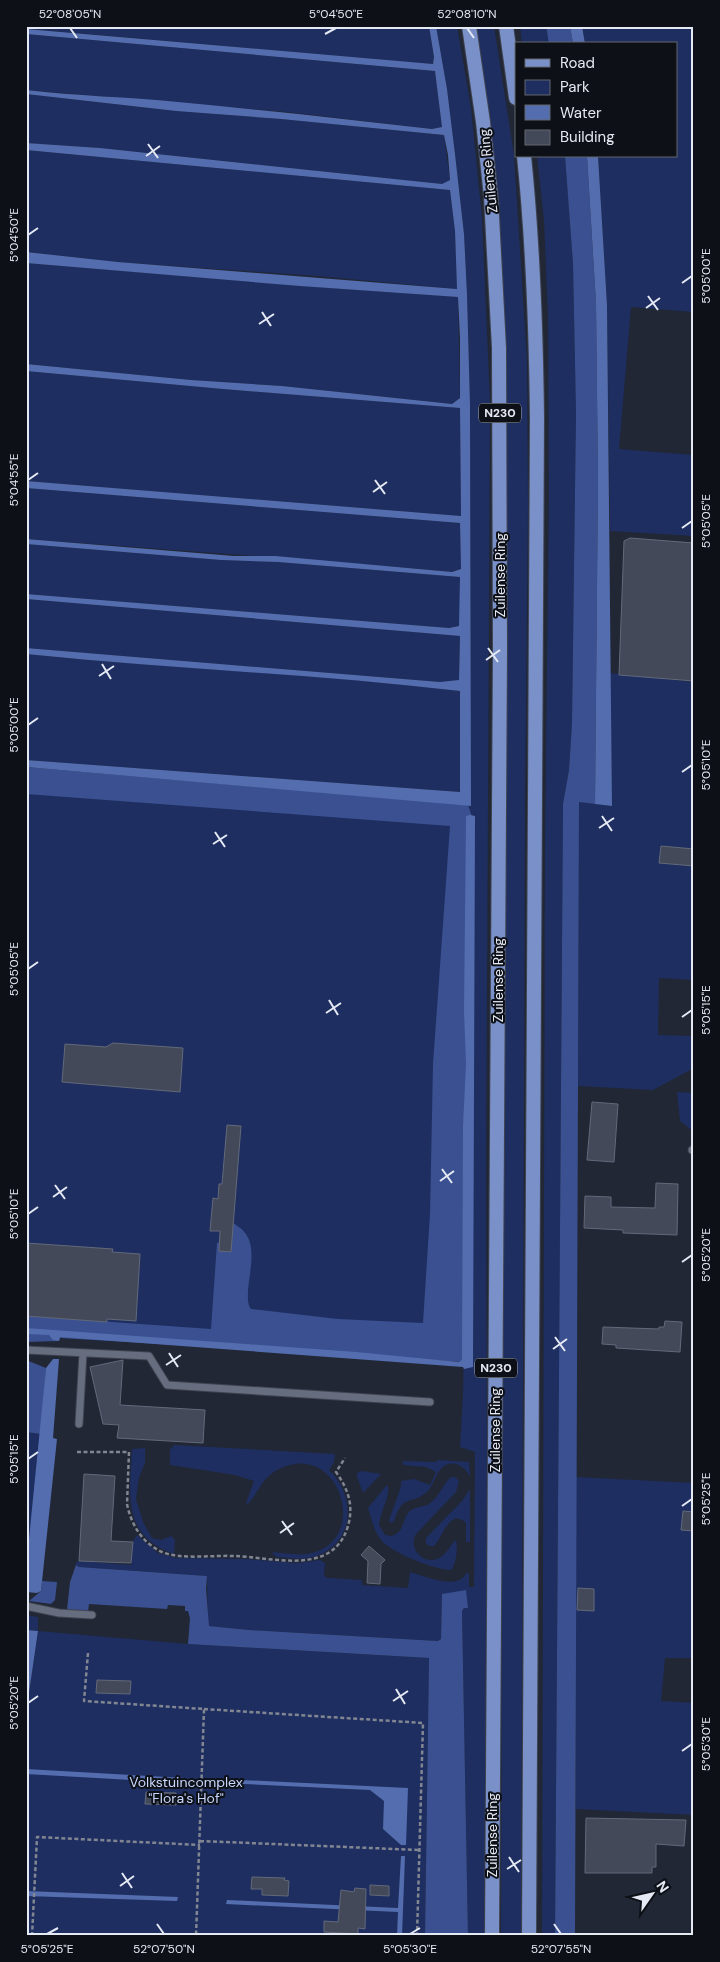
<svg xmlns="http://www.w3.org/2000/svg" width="720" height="1962" font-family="'DM Sans',sans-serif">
	<rect width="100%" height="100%" fill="#212735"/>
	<path fill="#1e2e60" d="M 26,26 L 429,26 L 434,57 L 433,64 L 419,63 L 76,33 L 26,29 Z
		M 436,26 L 457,26 L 471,108 L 482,218 L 490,402 L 486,1189 L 487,1452 L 484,1936 L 468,1936 L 462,1611 L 464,1608 L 467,1608 L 442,1594 L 441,1639 L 438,1641 L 249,1630 L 208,1626 L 207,1576 L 79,1567 L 76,1565 L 76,1562 L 79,1561 L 131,1565 L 133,1541 L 137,1535 L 158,1553 L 176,1558 L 245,1559 L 297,1563 L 320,1560 L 325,1563 L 324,1576 L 328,1578 L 362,1580 L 362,1585 L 408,1588 L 410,1572 C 424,1576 459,1591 466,1573 L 469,1573 L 469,1587 L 474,1587 L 475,1452 L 460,1447 L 463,1396 L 474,822 L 468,805 L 471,806 L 470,404 L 467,294 L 464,234 L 455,154 L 447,89 Z
		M 474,26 L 494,26 L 514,155 L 527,361 L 528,507 L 525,803 L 521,1936 L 501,1936 L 505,499 Z
		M 520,26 L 546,26 L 549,44 L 522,44 Z
		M 582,26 L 694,26 L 694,312 L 631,307 L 619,449 L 694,455 L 694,536 L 610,531 L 607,305 L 598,156 L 676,156 L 676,44 L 585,44 Z
		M 26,34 L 435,71 L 442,127 L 432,129 L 287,112 L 26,90 Z
		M 26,94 L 176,111 L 281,119 L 444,135 L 450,180 L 442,184 L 100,148 L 26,143 Z
		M 26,150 L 450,190 L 455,231 L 457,289 L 317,276 L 118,262 L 26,252 Z
		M 537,156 L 565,156 L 573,264 L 576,413 L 572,723 L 569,770 L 563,804 L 555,1936 L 542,1936 L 545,839 L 549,496 L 548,317 L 544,220 Z
		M 26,263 L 305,286 L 458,297 L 460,398 L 452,404 L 282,386 L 191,380 L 26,364 Z
		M 26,371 L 223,389 L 460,408 L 461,516 L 26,481 Z
		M 26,488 L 460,523 L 461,569 L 452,572 C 310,559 168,550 26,539 Z
		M 26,544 L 221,560 L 278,562 L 460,577 L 460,626 L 449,628 L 26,594 Z
		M 26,599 L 460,636 L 459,681 L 440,682 L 26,648 Z
		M 26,654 C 171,669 316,673 460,691 L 460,792 L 26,760 Z
		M 610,673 L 694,682 L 694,980 L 659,978 L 658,1035 L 694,1036 L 694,1068 L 653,1090 L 578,1086 L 579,802 L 612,806 Z
		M 26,788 L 455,817 L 432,1348 L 26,1316 Z
		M 677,1092 L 694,1093 L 694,1132 L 680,1121 Z
		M 26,1432 L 41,1434 L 26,1569 Z
		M 174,1445 L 335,1454 L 334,1462 L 329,1470 C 355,1494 356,1540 319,1555 C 306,1561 290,1558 276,1557 L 272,1552 C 284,1553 295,1555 307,1554 C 373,1544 340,1436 277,1470 C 262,1478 259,1492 248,1504 L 246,1503 L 254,1481 L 235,1475 L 170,1465 L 170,1450 Z
		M 145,1448 L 145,1463 L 139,1477 L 136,1499 L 143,1522 L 152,1538 L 161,1540 L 171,1536 L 175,1540 L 174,1554 C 121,1536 130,1494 132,1449 Z
		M 437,1460 L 469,1462 L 470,1477 C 467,1471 463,1466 456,1464 C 437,1460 436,1484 427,1492 C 410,1506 403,1493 394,1521 L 390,1523 L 389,1520 L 401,1487 L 401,1481 L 414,1479 L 430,1485 L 436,1472 L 426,1467 L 403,1465 L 403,1461 L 437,1462 Z
		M 362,1471 L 381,1474 L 363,1493 L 357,1476 L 357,1473 Z
		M 451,1477 L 455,1477 L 459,1481 L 456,1492 L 416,1534 C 407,1549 425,1566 439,1558 C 447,1554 450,1545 456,1540 C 458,1549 456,1564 451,1570 C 435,1570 396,1554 384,1543 C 374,1534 372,1520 368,1508 L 386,1486 L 388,1486 C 390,1498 380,1512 379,1525 L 385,1535 L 391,1536 C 404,1533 402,1521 408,1513 C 413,1506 422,1508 429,1504 C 440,1497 442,1484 451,1477 Z
		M 576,1477 L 694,1483 L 694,1658 L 665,1658 L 661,1701 L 694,1703 L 694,1815 L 576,1809 Z
		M 470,1489 L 470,1542 L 466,1542 L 466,1523 C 450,1507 443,1537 434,1546 L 430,1546 L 426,1544 L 426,1538 L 462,1501 Z
		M 26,1615 L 38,1617 L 38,1631 L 188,1644 L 429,1658 L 425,1936 L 26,1936 L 26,1713 L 38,1631 L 26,1630 Z"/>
	<path fill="#3a5090" d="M 546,26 L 570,26 L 573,44 L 549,44 Z
		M 565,156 L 587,156 L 596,303 L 598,480 L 595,804 L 579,802 L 575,1936 L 555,1936 L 563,804 L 569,770 L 572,723 L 576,413 L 573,264 Z
		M 26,767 L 468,805 L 474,822 L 463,1362 L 60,1338 L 59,1341 L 26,1342 L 26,1316 L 211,1329 L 217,1243 L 220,1242 L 225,1220 C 261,1232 251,1260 248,1290 C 248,1297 247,1304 251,1309 L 338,1319 L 423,1323 L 430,1214 L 433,1064 L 450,826 L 26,794 Z
		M 26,1360 L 46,1368 L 41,1434 L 26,1432 Z
		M 76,1565 L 79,1567 L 207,1576 L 206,1589 L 209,1626 L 249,1630 L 438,1641 L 441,1639 L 442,1594 L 466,1590 L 468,1608 L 464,1608 L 462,1611 L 468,1936 L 425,1936 L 429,1658 L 188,1644 L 190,1618 L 188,1611 L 185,1611 L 185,1606 L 168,1605 L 167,1609 L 89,1604 L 88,1612 L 67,1610 L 70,1582 Z
		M 42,1581 L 57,1582 L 55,1600 L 51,1604 L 29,1601 L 41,1591 Z"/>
	<path fill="#546daf" d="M 429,26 L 436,26 L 447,89 L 455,154 L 464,234 L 467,294 L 470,404 L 471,806 L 26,767 L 26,760 L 460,792 L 460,691 C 316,674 171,669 26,654 L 26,648 L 440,682 L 459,680 L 460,636 L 26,599 L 26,594 L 449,628 L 459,626 L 460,577 L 278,562 L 221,560 L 26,544 L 26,539 L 234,556 L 275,556 L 452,572 L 461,569 L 460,523 L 26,488 L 26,481 L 461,516 L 460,408 L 223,389 L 26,371 L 26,364 L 191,380 L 282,386 L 452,404 L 460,398 L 460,338 L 458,297 L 300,286 L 26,263 L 26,252 L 118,262 L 457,289 L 455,231 L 450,190 L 26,150 L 26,143 L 100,148 L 442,184 L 450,180 L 448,155 L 444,135 L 281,119 L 176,111 L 26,94 L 26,90 C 77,96 128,97 178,102 C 263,110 347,119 432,129 L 442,127 L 435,71 L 26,34 L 26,29 L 433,64 L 434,57 Z
		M 570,26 L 582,26 L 585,44 L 573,44 Z
		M 587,156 L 598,156 L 607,305 L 612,806 L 595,804 L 598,480 L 596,303 Z
		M 470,815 L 475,816 L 473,1367 L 464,1369 L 463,1367 L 60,1337 L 59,1341 L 53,1340 L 49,1335 L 26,1334 L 26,1328 L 356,1352 L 459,1362 L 462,1360 L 463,1126 L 466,1064 L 464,1011 L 466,819 L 466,816 Z
		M 53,1359 L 59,1359 L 53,1438 L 57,1439 L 41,1591 L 37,1593 L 26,1592 L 26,1569 L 46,1368 Z
		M 26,1630 L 38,1631 L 26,1713 Z
		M 26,1769 L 184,1778 L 184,1783 L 26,1774 Z
		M 222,1779 L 408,1788 L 406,1845 L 401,1845 L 383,1829 L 384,1801 L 370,1790 L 222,1783 Z
		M 401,1856 L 405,1856 L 402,1936 L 397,1936 L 398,1912 L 226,1904 L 227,1900 L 398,1908 Z
		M 26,1891 L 178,1897 L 177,1901 L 26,1896 Z"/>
	<path fill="#434959" stroke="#62697a" d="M 630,538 L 694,543 L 694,681 L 619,675 L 624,541 Z
		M 661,846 L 694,849 L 694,866 L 659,863 Z
		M 113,1043 L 183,1048 L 180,1092 L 62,1082 L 65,1044 L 106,1047 Z
		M 592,1102 L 618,1104 L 614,1162 L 587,1160 Z
		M 227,1125 L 241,1126 L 231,1252 L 219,1251 L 220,1231 L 210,1231 L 213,1198 L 218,1199 L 219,1184 L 222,1184 Z
		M 656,1183 L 678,1184 L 677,1235 L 623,1233 L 623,1230 L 584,1228 L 585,1196 L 611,1197 L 611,1207 L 655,1208 Z
		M 26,1243 L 113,1249 L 112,1252 L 140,1254 L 136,1321 L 107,1319 L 107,1322 L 26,1316 Z
		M 665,1321 L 682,1322 L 680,1352 L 616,1348 L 616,1345 L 602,1344 L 603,1327 L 659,1329 L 659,1327 L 664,1327 Z
		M 123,1360 L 120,1405 L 205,1410 L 203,1443 L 117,1438 L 119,1425 L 103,1424 L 90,1367 Z
		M 84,1474 L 115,1476 L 111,1541 L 133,1542 L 131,1563 L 79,1561 Z
		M 683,1511 L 694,1512 L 694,1531 L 681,1530 Z
		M 369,1546 L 385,1560 L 381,1564 L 380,1584 L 367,1583 L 368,1561 L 361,1555 Z
		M 578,1588 L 594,1589 L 594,1611 L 577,1610 Z
		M 97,1680 L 131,1681 L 130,1694 L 96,1693 Z
		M 146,1792 L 176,1793 L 176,1805 L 145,1804 Z
		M 586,1818 L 686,1820 L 684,1846 L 656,1844 L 656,1867 L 652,1867 L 652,1873 L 585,1873 Z
		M 252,1877 L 285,1878 L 284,1880 L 289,1881 L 288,1896 L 262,1895 L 262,1889 L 251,1889 Z
		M 370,1885 L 389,1886 L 389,1896 L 370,1895 Z
		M 355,1888 L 366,1889 L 365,1929 L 358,1928 L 358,1934 L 324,1932 L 324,1921 L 338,1922 L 341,1890 L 354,1892 Z"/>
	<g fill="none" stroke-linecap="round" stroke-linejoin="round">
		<g stroke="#3f4350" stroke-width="9">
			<path id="service" d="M 692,1150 L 694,1150
				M 26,1350 L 149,1356 L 167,1385 L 430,1402
				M 79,1424 L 83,1353
				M 26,1606 L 59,1613 L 92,1615"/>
		</g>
		<g stroke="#3f4350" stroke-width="16">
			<path id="primary" d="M 469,26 L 483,122 L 491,197 L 499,348 L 500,649 L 492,1936
				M 506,26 L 516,98
				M 524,156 C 533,243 536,330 537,418 L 529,1936"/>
		</g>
		<path stroke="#818692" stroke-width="2.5" stroke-dasharray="4 2.5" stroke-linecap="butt" d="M 77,1452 L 129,1452 L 127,1504 C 131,1524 142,1543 162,1552 C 180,1560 213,1555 234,1556 C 273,1557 333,1577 348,1526 C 354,1505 348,1489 336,1472 L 345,1458
			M 88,1653 L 84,1701 L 204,1709 L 196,1936
			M 204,1709 L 423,1723 L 417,1936
			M 200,1841 L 419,1850
			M 32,1936 L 37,1837 L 200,1845"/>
		<use href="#service" stroke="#666d7e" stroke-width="7"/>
		<use href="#primary" stroke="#7a90c9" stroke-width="14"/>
	</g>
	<path fill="none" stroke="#e5e9f3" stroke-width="2" d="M 70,28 L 77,38M 467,28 L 474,38M 325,34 L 336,28M 148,144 L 158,158M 146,156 L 160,146M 28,235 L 38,228M 682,283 L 692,276M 648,296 L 658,310M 646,308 L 660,298M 262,312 L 271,326M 259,324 L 274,314M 28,480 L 38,473M 375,480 L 385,494M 373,492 L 387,482M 682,528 L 692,521M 488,648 L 498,662M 486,660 L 500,650M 102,664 L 111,679M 99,676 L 114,666M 28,725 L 38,718M 682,772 L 692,765M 602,816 L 612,831M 599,828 L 614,818M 215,832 L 225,847M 213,844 L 227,835M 28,969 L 38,962M 329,1000 L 338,1015M 326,1013 L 341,1003M 682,1017 L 692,1010M 442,1169 L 452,1183M 440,1181 L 454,1171M 55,1185 L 65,1199M 53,1197 L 67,1187M 28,1214 L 38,1207M 682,1262 L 692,1255M 555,1337 L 565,1351M 553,1349 L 567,1339M 169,1353 L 178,1367M 166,1365 L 181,1355M 28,1459 L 38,1452M 682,1506 L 692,1499M 282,1521 L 292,1535M 280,1533 L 294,1523M 396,1689 L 405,1704M 393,1701 L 408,1691M 28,1703 L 38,1696M 682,1751 L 692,1744M 509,1857 L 519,1872M 507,1869 L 521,1860M 122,1873 L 132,1888M 120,1886 L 134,1876M 157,1924 L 164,1934M 554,1924 L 561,1934M 47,1934 L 58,1928M 410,1934 L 420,1928"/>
	<g text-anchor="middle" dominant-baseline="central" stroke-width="4" stroke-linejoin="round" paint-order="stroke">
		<g fill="#0d1016" stroke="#a4a8b1" stroke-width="1">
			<rect x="479" y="403.5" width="42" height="19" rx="4"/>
			<rect x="475" y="1358.5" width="42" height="19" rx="4"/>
		</g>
		<g font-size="12" font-weight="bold" fill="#e5e9f3">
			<text x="500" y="413">N230</text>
			<text x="496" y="1368">N230</text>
		</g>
		<g font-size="14" fill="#e5e9f3" stroke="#0d1016">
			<text transform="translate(488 171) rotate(-96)">Zuilense Ring</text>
			<text transform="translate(500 575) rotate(-90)">Zuilense Ring</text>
			<text transform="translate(498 980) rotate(-90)">Zuilense Ring</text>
			<text transform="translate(495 1430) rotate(-90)">Zuilense Ring</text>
			<text transform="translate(492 1835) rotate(-90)">Zuilense Ring</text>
		</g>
		<g font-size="14" fill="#c8d7fd" stroke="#0d1016">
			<text x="186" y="1782">Volkstuincomplex<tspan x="186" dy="16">"Flora's Hof"</tspan></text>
		</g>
	</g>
	<rect width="720" height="1962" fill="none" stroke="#0d1016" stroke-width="55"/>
	<rect x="515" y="42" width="162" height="115" fill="#0d1016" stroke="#63676e"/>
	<rect x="525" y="59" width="25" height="8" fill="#7a90c9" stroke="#63676e"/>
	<text x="560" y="68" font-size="15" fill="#e5e9f3">Road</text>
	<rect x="525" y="80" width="25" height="15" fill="#1e2e60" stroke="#63676e"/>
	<text x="560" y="92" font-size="15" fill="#e5e9f3">Park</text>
	<rect x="525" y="105" width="25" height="15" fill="#546daf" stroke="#63676e"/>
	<text x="560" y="118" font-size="15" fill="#e5e9f3">Water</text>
	<rect x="525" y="130" width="25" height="15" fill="#434959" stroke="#63676e"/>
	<text x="560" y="142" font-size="15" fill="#e5e9f3">Building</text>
	<g transform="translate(652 1894) rotate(56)" stroke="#0d1016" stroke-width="4" paint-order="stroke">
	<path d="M0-4L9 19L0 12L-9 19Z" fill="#e5e9f3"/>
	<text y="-8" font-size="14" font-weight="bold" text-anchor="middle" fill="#e5e9f3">N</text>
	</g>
	<rect x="28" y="28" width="664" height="1906" fill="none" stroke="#e5e9f3" stroke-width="2"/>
	<g font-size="12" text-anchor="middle" fill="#e5e9f3">
		<text x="70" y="18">52°08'05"N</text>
		<text x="336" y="18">5°04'50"E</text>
		<text x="467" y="18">52°08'10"N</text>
		<text transform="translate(14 235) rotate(-90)" y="4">5°04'50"E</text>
		<text transform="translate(706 276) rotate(-90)" y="4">5°05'00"E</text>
		<text transform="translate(14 480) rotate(-90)" y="4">5°04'55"E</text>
		<text transform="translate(706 521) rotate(-90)" y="4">5°05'05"E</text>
		<text transform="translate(14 725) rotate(-90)" y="4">5°05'00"E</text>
		<text transform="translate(706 765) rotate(-90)" y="4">5°05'10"E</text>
		<text transform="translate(14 969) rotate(-90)" y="4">5°05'05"E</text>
		<text transform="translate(706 1010) rotate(-90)" y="4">5°05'15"E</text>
		<text transform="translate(14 1214) rotate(-90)" y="4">5°05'10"E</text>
		<text transform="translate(706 1255) rotate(-90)" y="4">5°05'20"E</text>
		<text transform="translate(14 1459) rotate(-90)" y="4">5°05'15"E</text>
		<text transform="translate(706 1499) rotate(-90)" y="4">5°05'25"E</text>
		<text transform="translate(14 1703) rotate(-90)" y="4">5°05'20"E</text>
		<text transform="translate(706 1744) rotate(-90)" y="4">5°05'30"E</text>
		<text x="47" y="1953">5°05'25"E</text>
		<text x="164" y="1953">52°07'50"N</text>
		<text x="410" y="1953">5°05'30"E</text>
		<text x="561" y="1953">52°07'55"N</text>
	</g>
</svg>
